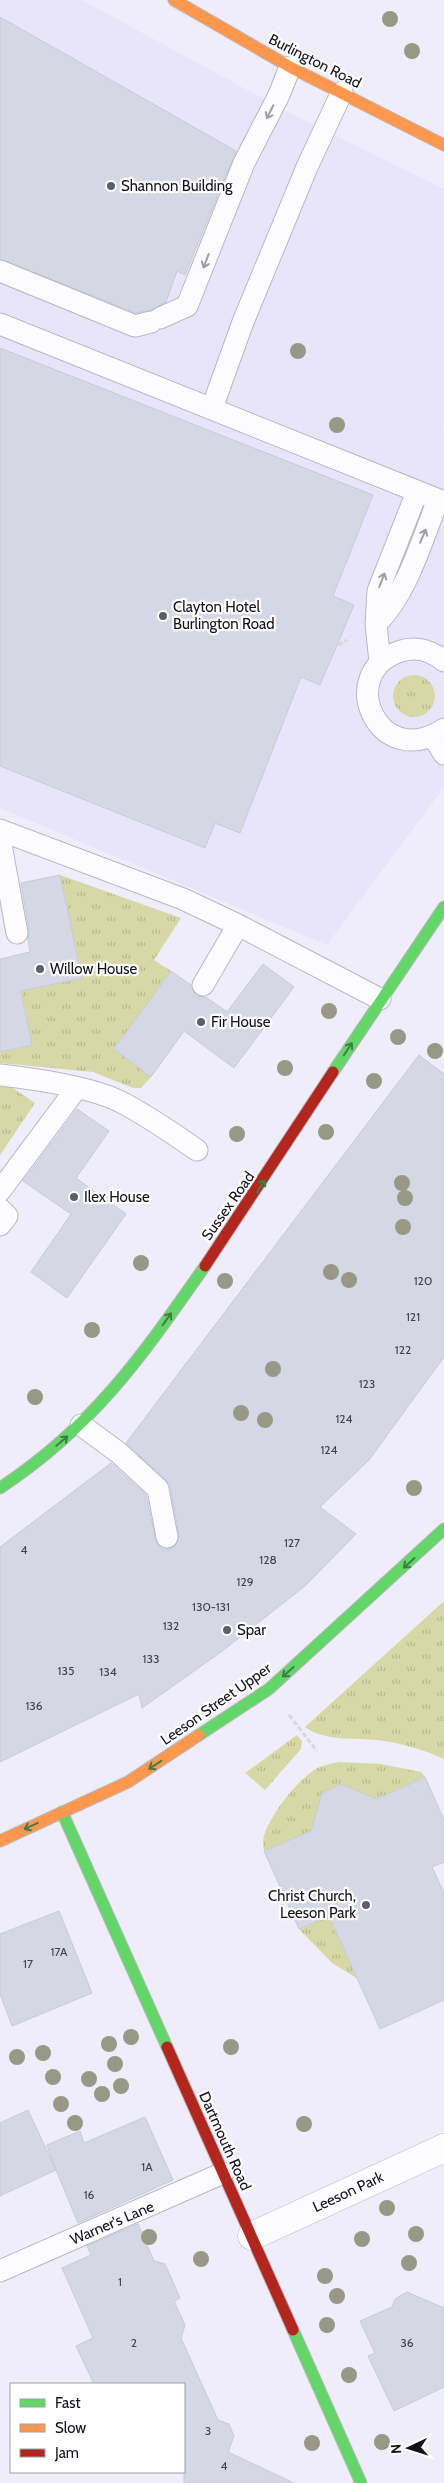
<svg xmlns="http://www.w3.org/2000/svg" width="444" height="2483" font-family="Cabin,sans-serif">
	<defs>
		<pattern id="grass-tufts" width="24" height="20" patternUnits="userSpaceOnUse" patternTransform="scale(1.25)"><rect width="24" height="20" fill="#d6d9a6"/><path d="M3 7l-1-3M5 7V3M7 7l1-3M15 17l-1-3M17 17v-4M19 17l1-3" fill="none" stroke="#b7b98e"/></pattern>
	</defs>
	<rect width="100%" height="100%" fill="#eeedf9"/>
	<path fill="#e8e5fb" d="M 0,0 L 82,0 L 286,111 L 444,189 L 444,425 L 442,429 L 444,430 L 444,787 L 327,945 L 0,808 Z"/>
	<path fill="url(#grass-tufts)" d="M393 696a21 21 0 1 1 42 0a21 21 0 1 1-42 0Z
		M 60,875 L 181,918 L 154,960 L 171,971 L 114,1049 L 151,1077 L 141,1088 L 133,1088 L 93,1072 L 0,1063 L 0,1052 L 32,1045 L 21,991 L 82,978 Z
		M 0,1086 L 10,1086 L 35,1103 L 0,1155 Z
		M 444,1601 L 444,1759 C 423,1749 400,1743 377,1740 C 354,1738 324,1741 305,1727 Z
		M 297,1735 L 302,1741 L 301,1749 L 265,1790 L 245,1773 Z
		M 339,1762 L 381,1764 L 421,1772 L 425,1777 L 367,1803 L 360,1792 L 341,1784 L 322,1793 L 317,1812 L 323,1826 L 264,1851 C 264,1846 262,1841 264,1836 C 270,1816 293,1786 310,1773 C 318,1766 329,1764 339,1762 Z
		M 329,1916 L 358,1979 L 332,1963 L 299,1929 Z"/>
	<path fill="#d5d7e4" stroke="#c9cad7" d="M 0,17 L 236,151 L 185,275 L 177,271 L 166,302 L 151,310 L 136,313 L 0,259 Z
		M 0,348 L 373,495 L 333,596 L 354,605 L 320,685 L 301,677 L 240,833 L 215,823 L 205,848 L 0,766 Z
		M 60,875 L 82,978 L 21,991 L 32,1045 L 0,1052 L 0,959 L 30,952 L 28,939 L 29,931 L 21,883 Z
		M 263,964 L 294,987 L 234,1068 L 184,1031 L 151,1077 L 114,1049 L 171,971 L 191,985 L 196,996 L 206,997 L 227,1012 Z
		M 419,1055 L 444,1074 L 444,1357 L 369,1460 L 320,1507 L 356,1534 L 305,1586 L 221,1652 L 142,1708 L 139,1694 L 0,1762 L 0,1547 L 111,1463 L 146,1495 L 157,1545 L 169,1549 L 175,1546 L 179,1535 L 170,1486 L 166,1480 L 126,1443 Z
		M 77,1109 L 109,1131 L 76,1178 L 126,1214 L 67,1298 L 31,1272 L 71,1214 L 23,1181 Z
		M 425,1777 L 444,1820 L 444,1862 L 432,1867 L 444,1893 L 444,2000 L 380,2029 L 329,1916 L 299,1929 L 264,1851 L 311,1831 L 322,1793 L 341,1784 L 377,1799 Z
		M 59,1911 L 92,1993 L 12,2026 L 0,1994 L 0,1934 Z
		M 28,2110 L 56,2170 L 47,2145 L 80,2131 L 84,2143 L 145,2117 L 173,2180 L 78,2223 L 56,2170 L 0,2196 L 0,2123 Z
		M 138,2224 L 154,2261 L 165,2264 L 180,2298 L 174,2301 L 185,2325 L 181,2338 L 218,2420 L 229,2424 L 234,2436 L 228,2452 L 294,2483 L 184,2483 L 184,2384 L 94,2384 L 76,2346 L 93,2338 L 62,2268 L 91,2255 L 87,2246 Z
		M 407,2292 L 444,2308 L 444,2387 L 394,2411 L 368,2356 L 375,2353 L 360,2321 L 392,2307 L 395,2299 Z"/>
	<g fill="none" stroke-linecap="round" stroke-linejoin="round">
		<g stroke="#b9b7c3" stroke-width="23">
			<path id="lane" d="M 0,271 L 135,326 L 151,322
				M 160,318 L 187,306 L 244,163 L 279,95 L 290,67
				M 0,324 L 444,502
				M 212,408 L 243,322 L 307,167 L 342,92
				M 376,624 C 407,594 422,540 438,500
				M 444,661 C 432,651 417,646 401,651 C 334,672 378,773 444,729
				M 380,662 L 376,624 L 378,591 L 417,492
				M 433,736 L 444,754
				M 0,830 L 183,899 L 238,925 L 380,999
				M 0,839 L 17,933
				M 203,985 L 238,925
				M 0,1075 C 35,1079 87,1086 119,1101 C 147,1115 172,1133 197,1150
				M 0,1191 L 76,1089
				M 0,1209 L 7,1216 L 0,1225
				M 81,1425 L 119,1453 L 158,1489 L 167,1537
				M 0,2271 L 223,2173"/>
		</g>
		<g stroke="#b9b7c3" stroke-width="29">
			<path id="street" d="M 252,2236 L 444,2148"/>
		</g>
		<g stroke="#b9b7c3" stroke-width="13">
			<path id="fast" d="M 333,1072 L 444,907
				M 0,1488 C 94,1426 142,1356 205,1266
				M 199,1735 L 269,1689 L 444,1529
				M 62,1812 L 167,2047
				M 293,2330 L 361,2483"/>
		</g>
		<g stroke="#b9b7c3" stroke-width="13">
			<path id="slow" d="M 174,0 L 290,67 L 444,145
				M 0,1841 L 128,1782 L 199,1735"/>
		</g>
		<g stroke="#b9b7c3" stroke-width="13">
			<path id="jam" d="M 205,1266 L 333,1072
				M 167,2047 L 293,2330"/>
		</g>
		<path stroke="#d8d8db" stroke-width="3" stroke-dasharray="5 2.5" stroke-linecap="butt" d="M 338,645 L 347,640
			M 289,1715 L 317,1751"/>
		<use href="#lane" stroke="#fcfcfe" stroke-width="21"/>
		<use href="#street" stroke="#fcfcfe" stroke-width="28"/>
		<use href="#fast" stroke="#63d668" stroke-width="11"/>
		<use href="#slow" stroke="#ff974d" stroke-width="11"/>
		<use href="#jam" stroke="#b3261e" stroke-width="11"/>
	</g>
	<g fill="#979885">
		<circle cx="390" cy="19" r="8"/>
		<circle cx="412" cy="51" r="8"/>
		<circle cx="298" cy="351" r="8"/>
		<circle cx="337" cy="425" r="8"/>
		<circle cx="329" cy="1011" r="8"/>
		<circle cx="398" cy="1037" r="8"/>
		<circle cx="435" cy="1051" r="8"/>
		<circle cx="285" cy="1068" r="8"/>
		<circle cx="374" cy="1081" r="8"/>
		<circle cx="326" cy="1132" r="8"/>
		<circle cx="237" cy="1134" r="8"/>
		<circle cx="402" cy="1183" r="8"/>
		<circle cx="405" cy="1198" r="8"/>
		<circle cx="403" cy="1227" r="8"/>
		<circle cx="141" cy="1263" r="8"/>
		<circle cx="331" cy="1272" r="8"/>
		<circle cx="349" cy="1280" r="8"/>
		<circle cx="225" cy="1281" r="8"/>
		<circle cx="92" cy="1330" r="8"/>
		<circle cx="273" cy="1369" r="8"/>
		<circle cx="35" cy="1397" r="8"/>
		<circle cx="241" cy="1413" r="8"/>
		<circle cx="265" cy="1420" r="8"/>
		<circle cx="414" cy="1488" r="8"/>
		<circle cx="131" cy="2037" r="8"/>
		<circle cx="109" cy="2044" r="8"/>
		<circle cx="231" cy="2047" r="8"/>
		<circle cx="43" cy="2053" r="8"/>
		<circle cx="17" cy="2057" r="8"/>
		<circle cx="115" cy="2064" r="8"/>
		<circle cx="53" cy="2077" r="8"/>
		<circle cx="89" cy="2079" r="8"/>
		<circle cx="121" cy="2086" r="8"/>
		<circle cx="102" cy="2094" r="8"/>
		<circle cx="61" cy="2104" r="8"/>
		<circle cx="75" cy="2123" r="8"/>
		<circle cx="304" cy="2124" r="8"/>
		<circle cx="387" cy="2208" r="8"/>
		<circle cx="416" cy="2234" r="8"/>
		<circle cx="149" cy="2237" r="8"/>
		<circle cx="362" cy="2239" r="8"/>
		<circle cx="201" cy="2259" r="8"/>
		<circle cx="409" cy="2263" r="8"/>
		<circle cx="325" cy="2276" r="8"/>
		<circle cx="337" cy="2296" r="8"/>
		<circle cx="327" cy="2325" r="8"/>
		<circle cx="349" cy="2375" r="8"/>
		<circle cx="382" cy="2442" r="8"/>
		<circle cx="312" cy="2443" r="8"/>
	</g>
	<defs><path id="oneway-shaft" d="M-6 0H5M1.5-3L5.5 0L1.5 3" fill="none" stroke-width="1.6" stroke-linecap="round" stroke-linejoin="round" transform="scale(1.25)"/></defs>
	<g stroke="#9e9ea4">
		<use href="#oneway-shaft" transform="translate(270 112) rotate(117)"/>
		<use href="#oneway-shaft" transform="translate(206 261) rotate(111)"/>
		<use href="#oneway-shaft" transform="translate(423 536) rotate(-67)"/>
		<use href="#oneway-shaft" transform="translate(382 580) rotate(-69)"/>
	</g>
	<g stroke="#3f7d46">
		<use href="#oneway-shaft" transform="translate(348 1049) rotate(-57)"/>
		<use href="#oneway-shaft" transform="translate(261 1186) rotate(-58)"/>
		<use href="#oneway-shaft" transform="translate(167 1319) rotate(-55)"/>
		<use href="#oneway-shaft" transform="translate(62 1441) rotate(-40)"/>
		<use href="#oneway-shaft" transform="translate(409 1563) rotate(138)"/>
		<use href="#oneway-shaft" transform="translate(288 1672) rotate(138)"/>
		<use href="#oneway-shaft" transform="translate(155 1765) rotate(147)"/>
		<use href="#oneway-shaft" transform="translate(31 1826) rotate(155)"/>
	</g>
	<g fill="#5f5d6a" stroke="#fff" stroke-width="2">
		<circle cx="111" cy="186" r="5"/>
		<circle cx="163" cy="616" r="5"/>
		<circle cx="40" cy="969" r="5"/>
		<circle cx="201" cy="1022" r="5"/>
		<circle cx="74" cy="1197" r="5"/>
		<circle cx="227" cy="1630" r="5"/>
		<circle cx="366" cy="1905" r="5"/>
	</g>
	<g text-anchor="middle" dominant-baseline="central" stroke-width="4.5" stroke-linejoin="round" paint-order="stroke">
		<g font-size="12" fill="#43424f">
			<text x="423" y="1280">120</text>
			<text x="413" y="1316">121</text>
			<text x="403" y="1349">122</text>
			<text x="367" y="1383">123</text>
			<text x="344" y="1418">124</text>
			<text x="329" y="1449">124</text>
			<text x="292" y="1542">127</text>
			<text x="24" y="1549">4</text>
			<text x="268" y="1559">128</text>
			<text x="245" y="1581">129</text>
			<text x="211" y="1606">130-131</text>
			<text x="171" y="1625">132</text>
			<text x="151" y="1658">133</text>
			<text x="66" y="1670">135</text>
			<text x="108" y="1671">134</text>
			<text x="34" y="1705">136</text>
			<text x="59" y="1951">17A</text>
			<text x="28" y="1963">17</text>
			<text x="147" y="2166">1A</text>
			<text x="89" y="2194">16</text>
			<text x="120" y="2281">1</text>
			<text x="134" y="2342">2</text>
			<text x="407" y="2342">36</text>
			<text x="208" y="2430">3</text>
			<text x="224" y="2465">4</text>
		</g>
		<g font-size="15" fill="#12101d" stroke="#fff">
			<text transform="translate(315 61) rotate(27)">Burlington Road</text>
			<text transform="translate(228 1206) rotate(-55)">Sussex Road</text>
			<text transform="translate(216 1704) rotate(-35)">Leeson Street Upper</text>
			<text transform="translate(225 2141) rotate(66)">Dartmouth Road</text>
			<text transform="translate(348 2192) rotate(-25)">Leeson Park</text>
			<text transform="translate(112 2223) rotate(-23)">Warner's Lane</text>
		</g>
		<g font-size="15" fill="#12101d" stroke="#fff" text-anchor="start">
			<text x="121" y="186">Shannon Building</text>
			<text x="173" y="607">Clayton Hotel<tspan x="173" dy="17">Burlington Road</tspan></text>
			<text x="50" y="969">Willow House</text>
			<text x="211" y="1022">Fir House</text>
			<text x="84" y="1197">Ilex House</text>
			<text x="237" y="1630">Spar</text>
			<text x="356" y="1896" text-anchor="end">Christ Church,<tspan x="356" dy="17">Leeson Park</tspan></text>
		</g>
	</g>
	<rect x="10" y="2383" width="175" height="90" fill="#ffffff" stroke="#a09fa5"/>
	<rect x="20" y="2399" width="25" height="8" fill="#63d668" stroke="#a09fa5"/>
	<text x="55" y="2408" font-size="15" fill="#12101d">Fast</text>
	<rect x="20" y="2424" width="25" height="8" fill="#ff974d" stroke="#a09fa5"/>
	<text x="55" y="2433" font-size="15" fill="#12101d">Slow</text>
	<rect x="20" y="2449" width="25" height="8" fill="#b3261e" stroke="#a09fa5"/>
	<text x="55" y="2458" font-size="15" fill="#12101d">Jam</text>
	<g transform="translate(409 2448) rotate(266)" stroke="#ffffff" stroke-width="4" paint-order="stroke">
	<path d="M0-4L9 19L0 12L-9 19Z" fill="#12101d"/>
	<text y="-8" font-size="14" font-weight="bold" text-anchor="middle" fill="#12101d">N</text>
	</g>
</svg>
